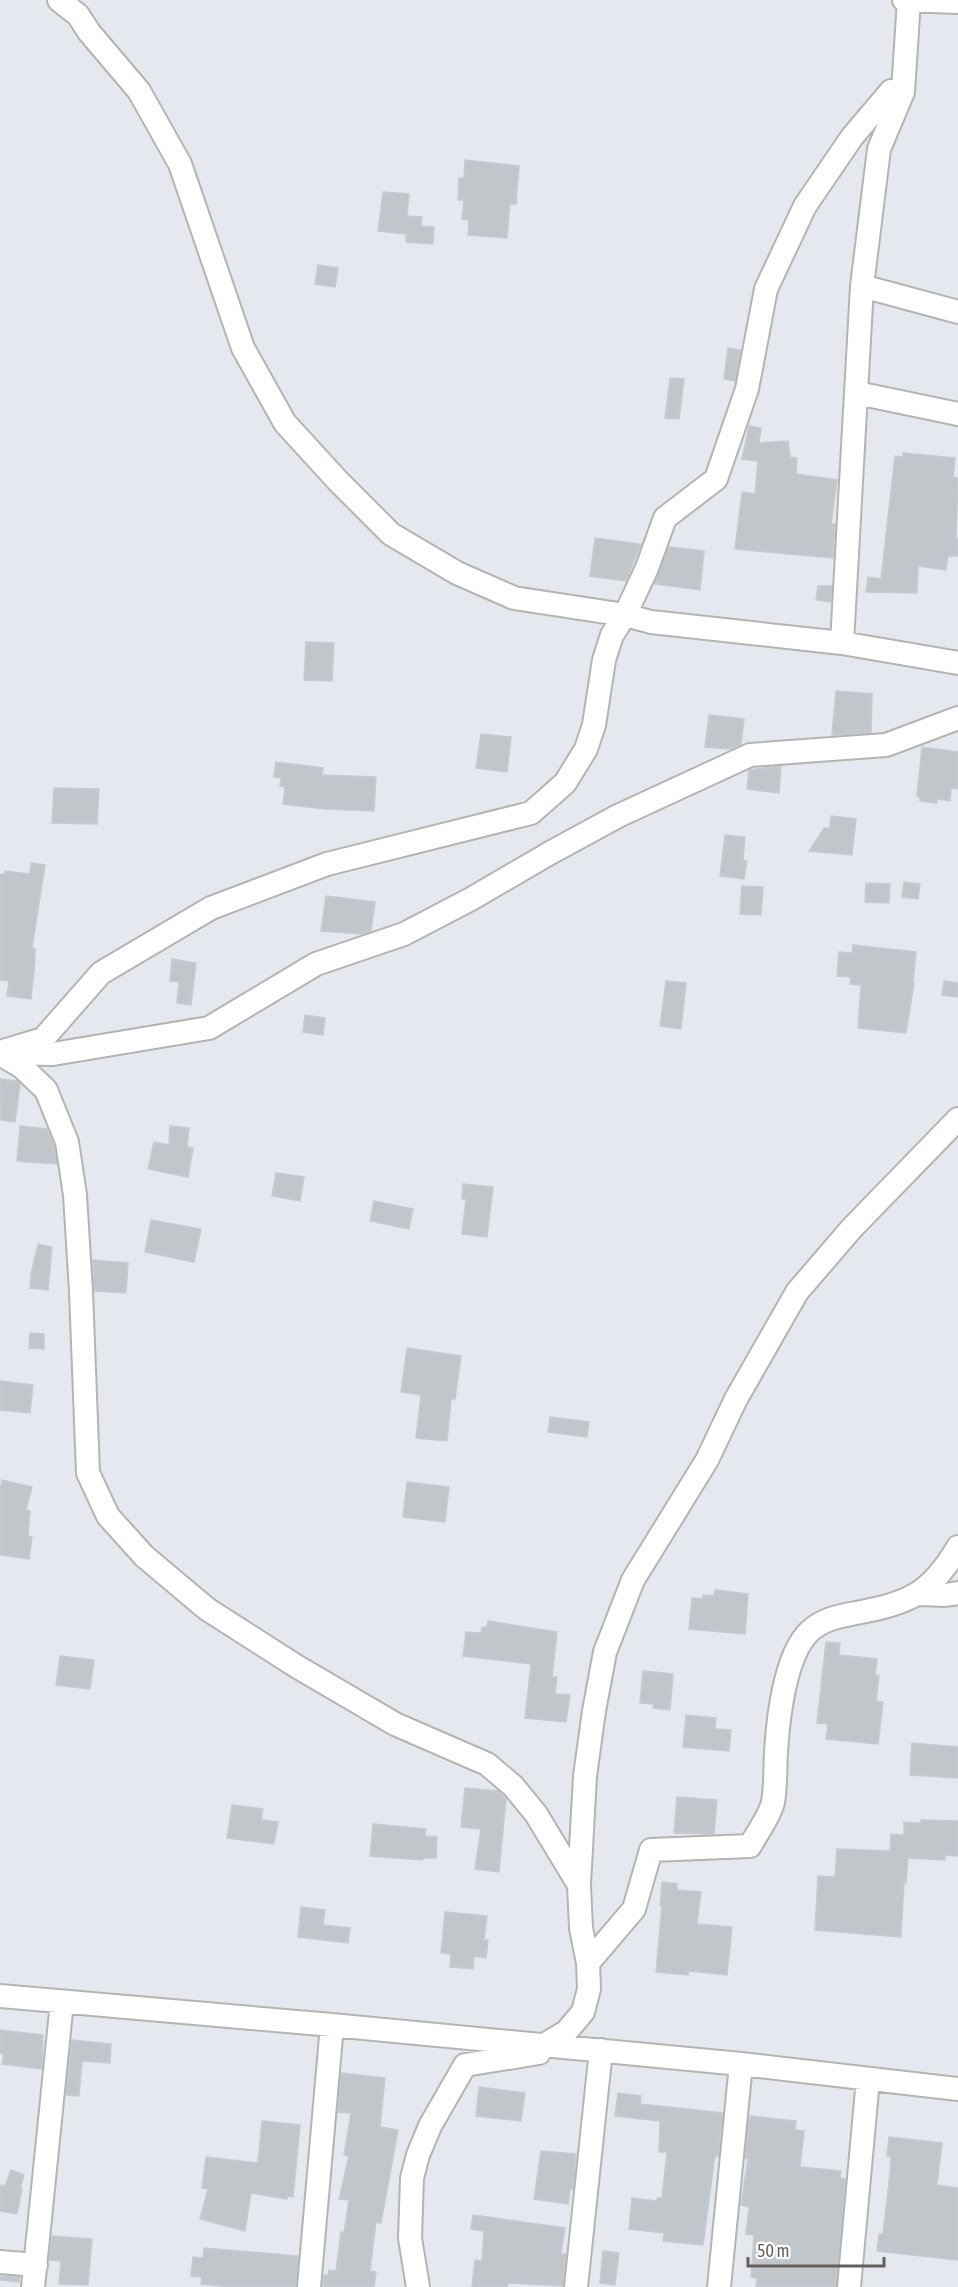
<svg xmlns="http://www.w3.org/2000/svg" width="958" height="2287" font-family="'Asap Condensed',sans-serif">
	<rect width="100%" height="100%" fill="#e5e9ef"/>
	<path fill="#c1c6ca" stroke="#c3ccd4" stroke-width="1.5" d="M 465,160 L 519,166 L 516,204 L 510,204 L 507,238 L 468,235 L 469,220 L 462,219 L 464,200 L 458,200 L 459,178 L 464,178 Z
		M 383,192 L 409,194 L 407,216 L 422,217 L 421,226 L 434,227 L 433,244 L 406,242 L 406,234 L 378,231 Z
		M 318,265 L 338,268 L 335,287 L 315,284 Z
		M 728,348 L 741,350 L 735,381 L 724,379 Z
		M 670,378 L 684,379 L 679,419 L 665,418 Z
		M 749,426 L 761,428 L 759,443 L 788,441 L 790,457 L 797,458 L 796,474 L 837,480 L 831,524 L 835,524 L 833,558 L 735,549 L 742,492 L 755,494 L 758,461 L 742,459 Z
		M 903,453 L 955,458 L 953,477 L 958,478 L 956,539 L 958,539 L 958,556 L 948,556 L 946,570 L 918,566 L 917,593 L 866,592 L 868,577 L 881,579 L 895,456 L 903,457 Z
		M 595,538 L 641,544 L 626,581 L 590,576 Z
		M 669,547 L 704,551 L 700,590 L 654,584 Z
		M 818,586 L 832,586 L 831,602 L 816,600 Z
		M 306,642 L 334,643 L 332,681 L 304,680 Z
		M 836,691 L 872,694 L 871,733 L 832,735 Z
		M 709,715 L 744,719 L 741,744 L 730,749 L 705,747 Z
		M 481,734 L 511,737 L 507,772 L 476,768 Z
		M 922,747 L 958,752 L 958,789 L 951,788 L 950,801 L 937,799 L 937,803 L 920,801 L 920,797 L 917,796 Z
		M 276,762 L 323,768 L 322,775 L 376,777 L 374,811 L 325,809 L 283,804 L 285,787 L 280,786 L 281,778 L 274,777 Z
		M 781,766 L 779,793 L 747,789 L 749,770 Z
		M 54,788 L 99,789 L 97,824 L 52,823 Z
		M 831,816 L 856,819 L 852,855 L 809,851 L 824,828 L 830,828 Z
		M 725,835 L 745,837 L 743,860 L 747,861 L 744,879 L 720,876 Z
		M 31,863 L 45,865 L 32,948 L 35,949 L 35,960 L 31,999 L 7,996 L 9,981 L 0,980 L 0,874 L 4,875 L 5,871 L 30,874 Z
		M 904,882 L 920,884 L 918,899 L 902,897 Z
		M 866,883 L 890,884 L 889,903 L 865,902 Z
		M 742,886 L 763,887 L 761,915 L 740,914 Z
		M 326,896 L 375,902 L 371,931 L 362,934 L 321,931 Z
		M 853,945 L 916,952 L 913,982 L 914,983 L 906,1033 L 858,1028 L 861,985 L 850,984 L 851,977 L 837,976 L 839,952 L 852,953 Z
		M 172,959 L 196,963 L 191,1005 L 177,1003 L 179,982 L 170,981 Z
		M 666,981 L 686,983 L 681,1029 L 660,1026 Z
		M 944,981 L 958,983 L 958,997 L 942,995 Z
		M 305,1015 L 325,1018 L 323,1035 L 303,1032 Z
		M 0,1079 L 18,1081 L 20,1084 L 15,1122 L 1,1120 Z
		M 20,1126 L 47,1129 L 54,1146 L 57,1164 L 17,1161 Z
		M 170,1126 L 189,1128 L 187,1147 L 193,1148 L 188,1177 L 148,1169 L 154,1142 L 169,1145 Z
		M 276,1173 L 304,1177 L 300,1201 L 272,1196 Z
		M 463,1184 L 493,1187 L 487,1237 L 462,1234 L 466,1199 L 462,1199 Z
		M 374,1201 L 413,1209 L 409,1229 L 370,1221 Z
		M 151,1220 L 201,1229 L 194,1262 L 145,1252 Z
		M 38,1244 L 52,1247 L 48,1290 L 30,1288 L 31,1274 Z
		M 93,1260 L 128,1263 L 126,1293 L 94,1291 Z
		M 30,1333 L 44,1334 L 44,1349 L 29,1348 Z
		M 407,1348 L 461,1356 L 455,1399 L 451,1399 L 447,1441 L 416,1438 L 421,1395 L 401,1392 Z
		M 0,1381 L 33,1385 L 30,1413 L 0,1410 Z
		M 550,1417 L 589,1422 L 587,1437 L 548,1432 Z
		M 2,1480 L 32,1487 L 26,1510 L 30,1511 L 28,1536 L 32,1537 L 29,1559 L 0,1555 L 0,1491 Z
		M 407,1482 L 449,1487 L 445,1522 L 403,1517 Z
		M 715,1590 L 748,1594 L 745,1634 L 689,1629 L 692,1598 L 703,1599 L 703,1595 L 714,1596 Z
		M 488,1621 L 557,1632 L 552,1677 L 557,1677 L 555,1694 L 570,1695 L 566,1722 L 525,1718 L 531,1664 L 463,1656 L 466,1632 L 481,1633 L 482,1627 L 487,1627 Z
		M 826,1642 L 840,1643 L 839,1655 L 877,1659 L 875,1675 L 879,1676 L 876,1701 L 883,1702 L 878,1744 L 826,1739 L 828,1724 L 817,1723 Z
		M 60,1656 L 94,1660 L 90,1689 L 56,1685 Z
		M 643,1671 L 673,1674 L 670,1710 L 653,1708 L 654,1704 L 640,1703 Z
		M 686,1715 L 716,1718 L 715,1729 L 731,1730 L 729,1751 L 683,1747 Z
		M 912,1743 L 958,1747 L 958,1778 L 910,1775 Z
		M 465,1788 L 498,1791 L 506,1799 L 499,1872 L 475,1869 L 481,1829 L 461,1827 Z
		M 677,1797 L 717,1800 L 714,1834 L 674,1833 Z
		M 232,1805 L 263,1809 L 261,1820 L 278,1822 L 274,1844 L 227,1838 Z
		M 921,1820 L 958,1821 L 958,1856 L 945,1855 L 945,1860 L 908,1858 L 906,1883 L 904,1882 L 901,1937 L 815,1930 L 818,1876 L 835,1877 L 837,1849 L 890,1851 L 891,1834 L 904,1835 L 904,1822 L 921,1823 Z
		M 373,1824 L 426,1829 L 425,1836 L 437,1837 L 436,1858 L 423,1858 L 423,1860 L 370,1856 Z
		M 662,1882 L 677,1884 L 677,1890 L 701,1892 L 697,1924 L 732,1927 L 727,1975 L 689,1971 L 688,1975 L 656,1972 L 662,1906 L 660,1906 Z
		M 301,1907 L 325,1910 L 323,1925 L 350,1928 L 348,1943 L 298,1937 Z
		M 445,1912 L 487,1916 L 484,1940 L 488,1940 L 486,1958 L 474,1956 L 473,1969 L 450,1967 L 451,1954 L 441,1953 Z
		M 0,2030 L 43,2035 L 42,2069 L 2,2064 L 4,2054 L 0,2053 Z
		M 72,2040 L 111,2044 L 110,2063 L 82,2061 L 79,2096 L 66,2095 Z
		M 341,2073 L 385,2078 L 380,2127 L 398,2130 L 381,2223 L 376,2222 L 370,2271 L 376,2272 L 374,2287 L 323,2287 L 324,2275 L 328,2275 L 329,2270 L 336,2271 L 341,2232 L 344,2233 L 349,2200 L 339,2199 L 349,2156 L 344,2155 L 351,2113 L 338,2112 Z
		M 479,2087 L 525,2093 L 521,2121 L 476,2116 Z
		M 618,2093 L 641,2096 L 640,2104 L 723,2113 L 718,2156 L 715,2155 L 703,2245 L 663,2241 L 664,2233 L 629,2229 L 632,2198 L 657,2201 L 657,2198 L 662,2198 L 667,2152 L 659,2152 L 660,2121 L 615,2116 Z
		M 749,2116 L 796,2121 L 795,2130 L 804,2131 L 800,2167 L 841,2171 L 840,2178 L 845,2179 L 836,2287 L 756,2287 L 757,2278 L 751,2277 L 754,2235 L 746,2234 L 749,2207 L 741,2205 L 748,2159 L 745,2158 Z
		M 262,2121 L 300,2125 L 293,2197 L 287,2196 L 287,2199 L 251,2193 L 245,2231 L 200,2219 L 208,2189 L 202,2188 L 206,2157 L 258,2163 Z
		M 889,2137 L 942,2143 L 937,2185 L 958,2188 L 958,2260 L 877,2251 L 879,2234 L 883,2234 L 890,2174 L 891,2156 L 887,2156 Z
		M 541,2151 L 576,2154 L 573,2189 L 570,2189 L 568,2204 L 534,2199 Z
		M 11,2170 L 24,2175 L 20,2189 L 22,2189 L 17,2214 L 0,2211 L 0,2185 L 5,2186 Z
		M 473,2215 L 565,2228 L 561,2254 L 566,2254 L 563,2286 L 508,2283 L 507,2287 L 472,2287 L 475,2260 L 482,2261 L 484,2231 L 471,2229 Z
		M 52,2236 L 92,2239 L 88,2285 L 59,2284 L 61,2261 L 49,2260 Z
		M 204,2248 L 298,2256 L 296,2287 L 232,2287 L 201,2284 L 202,2277 L 191,2276 L 193,2257 L 203,2258 Z
		M 603,2251 L 619,2253 L 615,2285 L 600,2283 Z
		M 0,2276 L 20,2277 L 19,2282 L 0,2280 Z"/>
	<g fill="none" stroke-linecap="round" stroke-linejoin="round">
		<g stroke="#b7b3b0" stroke-width="26">
			<path id="minor" d="M 59,0 L 78,15 L 89,32 L 139,91 L 180,164 L 243,348 L 285,423 L 338,481 L 391,534 L 457,573 L 514,598 L 625,615 L 651,622 L 842,643 L 958,663
				M 904,0 L 958,2
				M 862,286 L 958,312
				M 857,393 L 958,414
				M 842,643 L 862,286 L 879,149 L 903,92 L 909,0
				M 0,1052 L 43,1039 L 101,973 L 211,908 L 327,864 L 531,813 L 565,783 L 586,749 L 594,725 L 604,660 L 612,635 L 625,615 L 647,568 L 665,518 L 716,479 L 747,389 L 766,289 L 805,206 L 852,137 L 891,91 L 903,92
				M 16,1053 L 53,1054 L 209,1028 L 316,964 L 404,934 L 471,899 L 550,853 L 618,816 L 750,755 L 886,745 L 958,718
				M 0,1054 L 22,1067 L 46,1090 L 67,1142 L 75,1195 L 81,1291 L 88,1473 L 108,1516 L 144,1556 L 207,1609 L 296,1666 L 395,1724 L 487,1764 L 513,1786 L 536,1814 L 579,1885
				M 920,1594 L 945,1595 L 958,1593
				M 588,1963 L 634,1909 L 651,1850 L 750,1846 C 757,1833 770,1816 773,1802 C 776,1786 775,1768 776,1752 C 778,1718 785,1654 810,1631 C 823,1619 840,1616 856,1613 C 908,1603 930,1595 958,1547
				M 0,1996 L 332,2025 L 741,2064 L 958,2089
				M 544,2045 L 566,2032 L 583,2012 L 589,1989 L 588,1963 L 581,1928 L 579,1885 L 585,1776 L 594,1711 L 605,1652 L 633,1580 L 707,1460 L 736,1399 L 797,1292 L 852,1228 L 958,1119
				M 0,2262 L 36,2265
				M 33,2287 L 62,2002
				M 309,2287 L 332,2025
				M 418,2287 L 410,2238 L 412,2178 L 418,2155 L 430,2126 L 465,2065 L 539,2053
				M 576,2287 L 601,2050
				M 719,2287 L 741,2064
				M 849,2287 L 868,2079"/>
		</g>
		<use href="#minor" stroke="#fff" stroke-width="22"/>
	</g>
	<path d="M748 2257v9h136v-9" fill="none" stroke="#655f5c" stroke-width="3"/>
	<text x="757" y="2257" font-size="18" fill="#655f5c" stroke="#ffffff" stroke-width="4.5" paint-order="stroke">50 m</text>
</svg>
